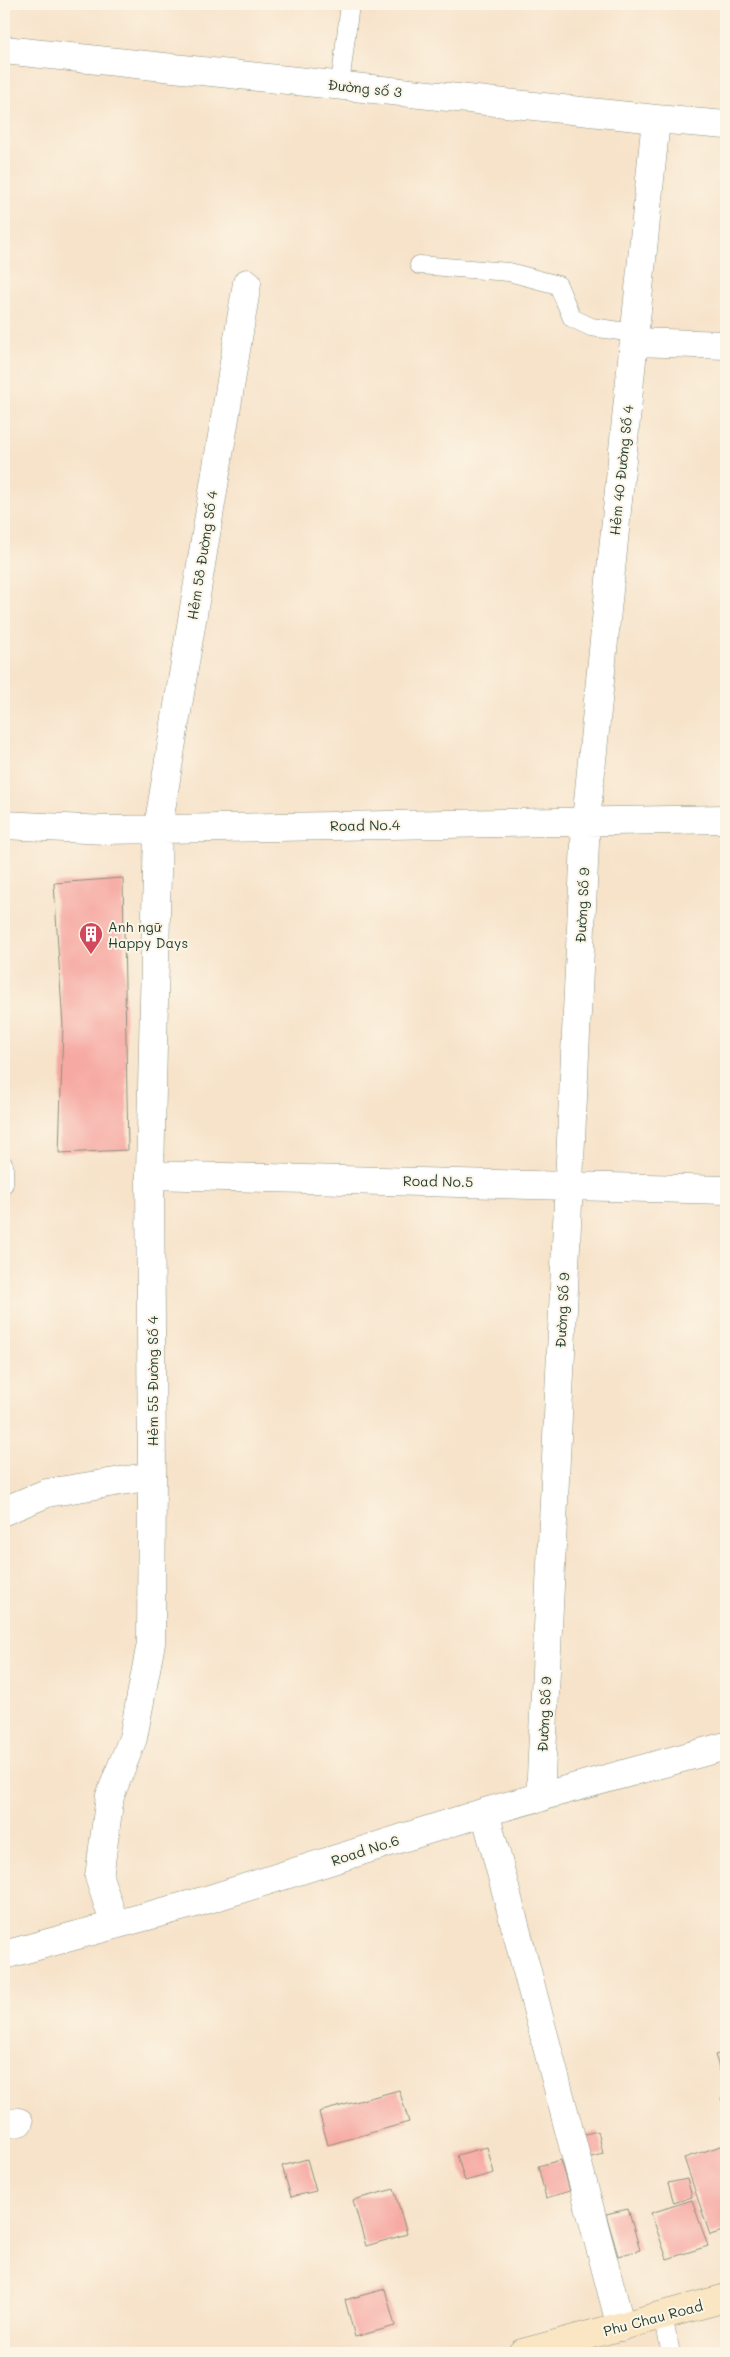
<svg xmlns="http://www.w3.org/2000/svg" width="730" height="2357" font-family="Mali,sans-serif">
	<rect width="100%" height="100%" fill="#fcf5e5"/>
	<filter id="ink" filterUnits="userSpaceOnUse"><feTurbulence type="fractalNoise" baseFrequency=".02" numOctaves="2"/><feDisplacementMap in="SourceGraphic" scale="10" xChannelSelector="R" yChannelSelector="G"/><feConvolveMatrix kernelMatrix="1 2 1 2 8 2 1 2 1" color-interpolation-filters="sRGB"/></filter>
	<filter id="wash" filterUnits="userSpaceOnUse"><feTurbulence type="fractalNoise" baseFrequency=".0096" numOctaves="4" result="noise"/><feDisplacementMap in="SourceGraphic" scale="20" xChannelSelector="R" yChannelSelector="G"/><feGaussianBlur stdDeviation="1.12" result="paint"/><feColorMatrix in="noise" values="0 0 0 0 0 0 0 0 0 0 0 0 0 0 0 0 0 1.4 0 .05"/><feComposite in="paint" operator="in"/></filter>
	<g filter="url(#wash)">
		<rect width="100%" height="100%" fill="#f7e3ca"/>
		<path fill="#f7d1c6" d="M 726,2341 L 726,2353 L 680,2353 Z"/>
		<g id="blocks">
			<path fill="#f6a8a2" d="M 123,878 L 128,1150 L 59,1153 L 63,1027 L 54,883 Z
				M 726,2052 L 726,2089 L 715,2055 Z
				M 399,2090 L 409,2122 L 328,2145 L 319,2112 Z
				M 726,2096 L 726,2113 L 721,2098 Z
				M 598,2131 L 603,2154 L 587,2158 L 581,2135 Z
				M 724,2145 L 726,2152 L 726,2230 L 710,2235 L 684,2158 Z
				M 487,2147 L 494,2173 L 465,2181 L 457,2155 Z
				M 307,2159 L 316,2191 L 291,2197 L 282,2166 Z
				M 561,2160 L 570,2191 L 546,2198 L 538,2166 Z
				M 687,2179 L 692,2197 L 674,2203 L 668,2183 Z
				M 394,2189 L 407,2234 L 366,2246 L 353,2200 Z
				M 692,2200 L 708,2246 L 667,2259 L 651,2213 Z
				M 628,2209 L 640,2250 L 618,2256 L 606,2214 Z
				M 385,2289 L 395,2326 L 355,2337 L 345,2300 Z"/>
		</g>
	</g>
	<g filter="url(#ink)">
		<use href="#blocks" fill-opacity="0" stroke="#8b907f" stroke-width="1"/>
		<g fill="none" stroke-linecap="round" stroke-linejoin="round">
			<g stroke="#8b907f" stroke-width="19">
				<path id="lane" d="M 340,85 L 350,4
					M 419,265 L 509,272 L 558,285 L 572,318 L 591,327 L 634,333
					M 4,1165 L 4,1184
					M 663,2316 L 671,2353"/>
			</g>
			<g stroke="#8b907f" stroke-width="29">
				<path id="street" d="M 4,50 L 656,119 L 726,125
					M 634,342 L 726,345
					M 4,825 L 105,830 L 726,819
					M 150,1175 L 726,1190
					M 4,1511 L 47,1493 L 152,1476
					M 540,1798 L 586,821 L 656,119
					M 485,1812 L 621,2327
					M 115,1925 L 99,1877 L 110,1796 L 133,1738 L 151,1643 L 152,1476 L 150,1175 L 158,828 L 247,283
					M 4,1955 L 203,1901 L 485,1812 L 726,1746
					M 4,2124 L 19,2122"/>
			</g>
			<g stroke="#8b907f" stroke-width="29">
				<path id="secondary" d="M 522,2353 L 726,2298"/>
			</g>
			<use href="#lane" stroke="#fff" stroke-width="18"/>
			<use href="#street" stroke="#fff" stroke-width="28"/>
			<use href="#secondary" stroke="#fbe6c4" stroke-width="28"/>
		</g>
	</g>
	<defs>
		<g id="building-pin" transform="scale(1.25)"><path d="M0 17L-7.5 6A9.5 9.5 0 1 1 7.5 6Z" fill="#d1495b" stroke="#fcf5e5"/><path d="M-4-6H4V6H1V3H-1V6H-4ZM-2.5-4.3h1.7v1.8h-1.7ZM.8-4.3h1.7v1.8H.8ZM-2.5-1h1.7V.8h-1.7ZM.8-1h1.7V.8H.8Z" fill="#fff"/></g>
	</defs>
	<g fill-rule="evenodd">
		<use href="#building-pin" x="91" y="934"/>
	</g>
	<g text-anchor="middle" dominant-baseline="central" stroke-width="4" stroke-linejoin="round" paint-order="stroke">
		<g font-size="14" fill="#1f3d34" stroke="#fcf5e5">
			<text transform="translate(365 88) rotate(6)">Đường số 3</text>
			<text transform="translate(621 470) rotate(-84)">Hẻm 40 Đường Số 4</text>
			<text transform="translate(202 555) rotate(-81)">Hẻm 58 Đường Số 4</text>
			<text transform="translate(365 825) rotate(-1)">Road No.4</text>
			<text transform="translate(582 905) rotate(-87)">Đường Số 9</text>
			<text transform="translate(438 1181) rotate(1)">Road No.5</text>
			<text transform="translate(562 1310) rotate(-87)">Đường Số 9</text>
			<text transform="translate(152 1381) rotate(-90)">Hẻm 55 Đường Số 4</text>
			<text transform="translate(544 1714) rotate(-87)">Đường Số 9</text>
			<text transform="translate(365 1850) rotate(-18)">Road No.6</text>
			<text transform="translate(653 2318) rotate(-15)">Phu Chau Road</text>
		</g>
		<g font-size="14" fill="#1f3d34" stroke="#fcf5e5" text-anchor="start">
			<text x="108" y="926">Anh ngữ<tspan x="108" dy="16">Happy Days</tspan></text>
		</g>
	</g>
	<rect width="730" height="2357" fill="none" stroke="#fcf5e5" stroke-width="20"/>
</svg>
